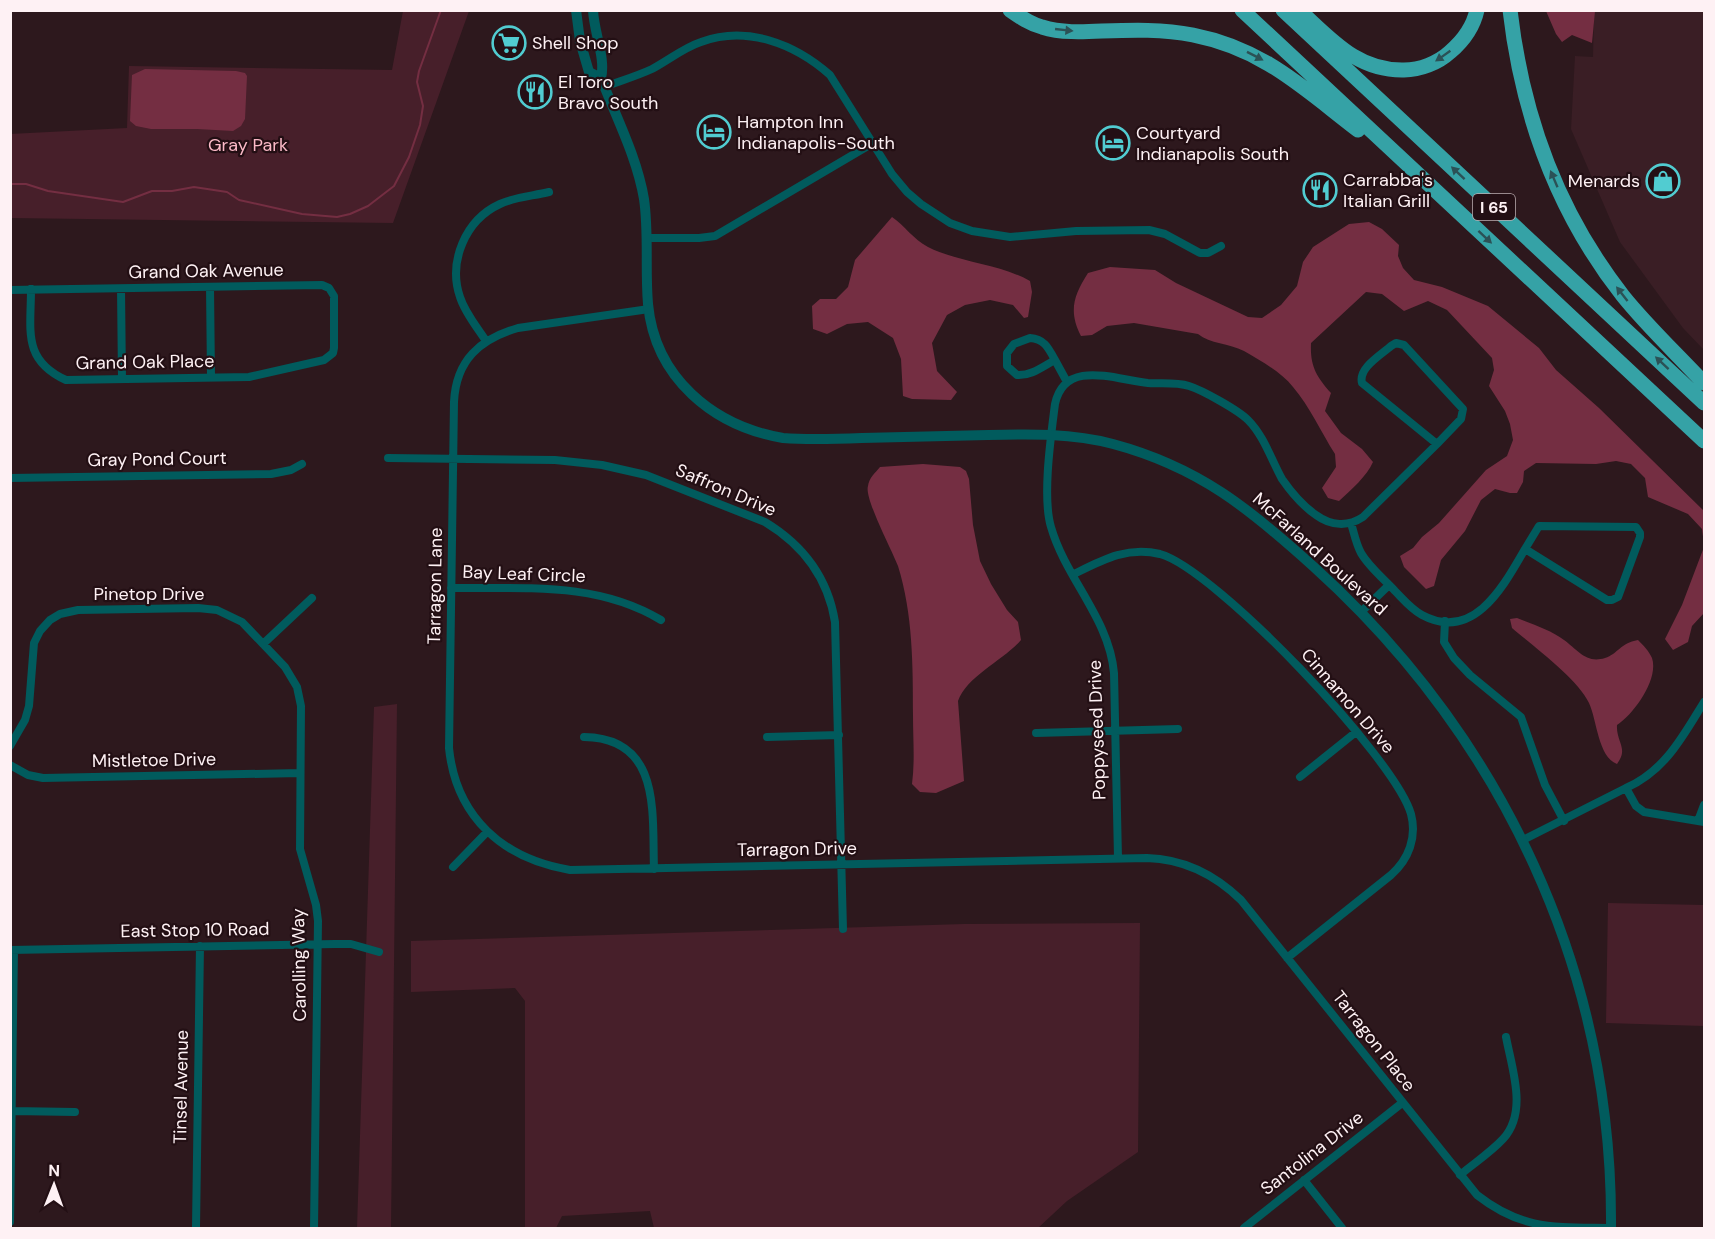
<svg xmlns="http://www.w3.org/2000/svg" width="1715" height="1239" font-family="'DM Sans',sans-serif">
	<rect width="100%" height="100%" fill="#2d181d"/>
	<path fill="#3a1e25" d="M 1594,11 L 1704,11 L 1704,350 L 1683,328 L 1620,242 L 1571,129 L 1575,56 L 1593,57 Z"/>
	<path fill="#471f2a" d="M 403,11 L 469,11 L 393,223 L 11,218 L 10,134 L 127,128 L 129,66 L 392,70 Z
		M 397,704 L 391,1228 L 357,1228 L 374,707 Z
		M 1608,903 L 1704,905 L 1704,1026 L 1606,1023 Z
		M 1140,923 L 1138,1152 L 1067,1201 L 1038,1228 L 654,1228 L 650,1211 L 562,1216 L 556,1228 L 525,1228 L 525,1001 L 515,988 L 411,992 L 411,941 L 964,924 Z"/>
	<path fill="#742e42" d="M 1546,11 L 1595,11 L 1592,43 L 1572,35 L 1562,42 L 1556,34 Z
		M 145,69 L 236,71 L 245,73 L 247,76 L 245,119 L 241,126 L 233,131 L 197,129 L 151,129 L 136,126 L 130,121 L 132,75 Z
		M 892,217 C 905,226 913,239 928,247 C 960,263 998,263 1030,281 L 1032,292 L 1028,317 L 1024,318 L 1013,305 L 990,300 L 965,305 L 947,315 L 932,343 L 937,371 L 957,392 L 951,400 L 912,399 L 903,396 L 901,359 L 893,338 L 868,322 L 847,324 L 827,334 L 813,329 L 812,306 L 820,299 L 836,299 L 848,287 L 855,260 Z
		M 1369,222 L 1382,229 L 1399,245 L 1398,256 L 1403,268 L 1414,280 L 1442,287 L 1488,306 L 1539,348 L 1556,370 L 1599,408 L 1704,511 L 1704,544 L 1702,529 L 1688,514 L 1648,497 L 1645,478 L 1631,464 L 1616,461 L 1596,464 L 1536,463 L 1524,471 L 1523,482 L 1517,493 L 1510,493 L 1495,489 L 1481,500 L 1465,531 L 1441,560 L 1434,586 L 1426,589 L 1404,567 L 1400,556 L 1413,548 L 1422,537 L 1439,523 L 1486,470 L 1507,456 L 1513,440 L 1510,424 L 1505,411 L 1489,386 L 1494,370 L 1492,358 L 1447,310 L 1428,301 L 1404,311 L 1382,294 L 1366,292 L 1311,343 C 1310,366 1316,376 1331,393 L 1325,411 L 1341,433 L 1362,449 L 1373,462 C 1367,476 1351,490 1339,501 L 1328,498 L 1322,488 L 1336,467 L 1335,454 C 1321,432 1310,407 1293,387 C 1281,372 1261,361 1244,351 C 1229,343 1210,344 1198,334 L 1134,323 L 1107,326 L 1092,335 L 1081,336 C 1068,311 1074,295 1088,273 L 1110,267 L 1155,270 L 1176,283 L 1248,317 L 1262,318 L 1281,305 L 1297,286 L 1303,262 L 1313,247 L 1349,224 Z
		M 923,464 L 960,467 L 966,471 L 969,479 L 973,525 L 980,561 L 991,584 L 1007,610 L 1018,622 L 1021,640 C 1004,660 967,676 958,701 L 964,781 L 936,793 L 920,792 L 912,784 C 915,761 913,739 913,716 C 913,666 913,614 898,566 C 892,550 864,498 868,486 C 869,478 875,473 880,467 Z
		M 1704,547 L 1704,613 L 1692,626 L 1688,642 L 1673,650 L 1665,639 L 1682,605 Z
		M 1517,618 C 1532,624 1551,630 1564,640 C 1578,650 1586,664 1605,658 C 1618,654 1620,643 1638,640 C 1643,645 1649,651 1652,658 C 1659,679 1634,714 1617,725 C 1616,742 1629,748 1617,764 C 1598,757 1597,720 1589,703 C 1578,679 1533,646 1512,628 L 1510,619 Z"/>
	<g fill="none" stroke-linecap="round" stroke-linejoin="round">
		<path stroke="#742e42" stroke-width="2" d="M 10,184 L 26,184 L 48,191 L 123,202 L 152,191 L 172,191 L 194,187 L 227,192 L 239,200 L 302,214 L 337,217 L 350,214 L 368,206 L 394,186 L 409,157 L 420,125 L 423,106 L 417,82 L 419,71 L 441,10"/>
		<path stroke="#015b5d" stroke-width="8" d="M 604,87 C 620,81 637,76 652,69 C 669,60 683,48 701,42 C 747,25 795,44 830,75 L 892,174 L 907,192 L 921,204 L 950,223 L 972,231 L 1010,237 L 1076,231 L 1149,230 L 1165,234 L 1200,253 L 1208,253 L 1221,246
			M 646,238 L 699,238 L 715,236 L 873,143
			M 210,287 L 211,377
			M 121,289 L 122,379
			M 10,290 L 322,285 L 329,288 L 334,296 L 334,348 L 333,353 L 324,360 L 249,377 L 66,380 C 22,360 31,330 31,289
			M 649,309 L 518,328 C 480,339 456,360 454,402 L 449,748 C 456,817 503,859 570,870 L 1147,858 C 1184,859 1214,874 1241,900 L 1477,1195 C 1523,1231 1557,1227 1611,1228
			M 1030,338 C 1044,339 1048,347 1055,360 C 1042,367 1031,376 1017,375 L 1007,366 L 1007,353 L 1014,344 Z
			M 486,341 C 477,327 465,313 460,297 C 448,262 465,220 500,204 C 515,197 533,196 549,192
			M 1396,343 L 1404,345 L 1463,409 L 1461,419 L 1437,444 L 1362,383 C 1358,368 1381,355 1391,346 Z
			M 1055,360 L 1067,382
			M 388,458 L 555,460 L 602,465 L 646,475 L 765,522 C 803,545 828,578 835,622 L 843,929
			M 10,478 L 271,474 L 291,470 L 302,464
			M 1351,523 C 1354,533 1356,544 1361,553 C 1369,567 1384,579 1395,591 C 1403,599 1411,609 1422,615 C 1474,643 1504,585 1525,549
			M 1539,526 L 1636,527 L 1640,533 L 1640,537 L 1618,597 L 1612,600 L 1607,600 L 1525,549 Z
			M 1074,574 C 1102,560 1127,546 1160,554 C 1215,569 1395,758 1411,814 C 1417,837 1409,859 1391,875 L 1287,958
			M 451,588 C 524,589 596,581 661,620
			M 1361,612 L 1389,585
			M 1445,621 L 1444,642 L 1454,658 L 1470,675 L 1521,717 L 1545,785 L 1564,821
			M 263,644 L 312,598
			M 1704,702 C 1683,736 1665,771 1626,788 L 1636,806 L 1644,812 L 1704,822
			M 1036,733 L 1178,729
			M 584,737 C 662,738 652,814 654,869
			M 767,737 L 839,735
			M 10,746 L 25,720 L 29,706 L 34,643 L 40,631 L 50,620 L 60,614 L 78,610 L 198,608 L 217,610 L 242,622 L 285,667 L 297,687 L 301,706 L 300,849 L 316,905 L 318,921 L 314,1228
			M 10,765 L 28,775 L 43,778 L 300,773
			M 1300,777 L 1356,732
			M 1698,821 L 1704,805
			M 1523,840 L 1626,788
			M 1118,858 L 1114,673 C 1109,618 1066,579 1051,527 C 1042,497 1051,436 1055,404 C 1065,358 1116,380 1148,383 C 1162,384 1176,382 1189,386 C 1202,390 1238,410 1248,420 C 1264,436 1271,459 1282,479 C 1291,492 1303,506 1316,515 C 1331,526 1348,527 1363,517 L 1437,444
			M 453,867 L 487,832
			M 10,950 L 335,944 L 351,944 L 379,952
			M 12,1111 L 75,1112
			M 1460,1175 C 1474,1163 1490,1153 1503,1139 C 1528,1112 1512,1069 1506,1037
			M 1304,1180 L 1342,1228
			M 10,1222 L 14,950
			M 196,1228 L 200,946
			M 1244,1228 L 1402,1103"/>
		<path stroke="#015b5d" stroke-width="10" d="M 576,10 L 580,41 L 589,72 L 601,78
			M 593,10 C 594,33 606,58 601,78 C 616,117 637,157 644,199 C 649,233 645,269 648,304 C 655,378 713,426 783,438 C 809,440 836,439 862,438 C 904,437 946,436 988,435 C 1030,434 1072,433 1113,444 C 1199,467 1250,509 1314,567 C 1503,738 1613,972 1611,1228"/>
		<path stroke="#35a2a6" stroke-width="15" d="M 1010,10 C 1020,17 1030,24 1042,27 C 1061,33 1082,32 1102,31 C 1132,30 1163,29 1193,35 C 1264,49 1303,88 1358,130
			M 1242,10 L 1704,441
			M 1283,10 L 1704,403
			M 1299,10 C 1331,39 1357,71 1404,70 C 1420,70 1438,63 1450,52 C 1463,41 1473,28 1477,10
			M 1510,10 C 1522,114 1558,213 1623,296 C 1648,327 1677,354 1704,383"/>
	</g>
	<defs><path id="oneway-solid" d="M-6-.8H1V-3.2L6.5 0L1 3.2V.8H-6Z" transform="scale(1.5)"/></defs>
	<g fill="#2b5156">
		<use href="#oneway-solid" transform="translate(1064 30) rotate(6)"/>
		<use href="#oneway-solid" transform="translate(1255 56) rotate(27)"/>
		<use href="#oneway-solid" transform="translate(1443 56) rotate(145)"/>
		<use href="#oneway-solid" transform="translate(1458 173) rotate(-137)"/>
		<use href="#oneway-solid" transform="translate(1554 179) rotate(-113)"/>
		<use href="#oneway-solid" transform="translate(1485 237) rotate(43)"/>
		<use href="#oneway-solid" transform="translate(1622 294) rotate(-128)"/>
		<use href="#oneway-solid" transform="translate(1662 363) rotate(-137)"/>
	</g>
	<defs>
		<g id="supermarket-ring" transform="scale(1.725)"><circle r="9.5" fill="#230f14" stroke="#51ccd1" stroke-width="1.5"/><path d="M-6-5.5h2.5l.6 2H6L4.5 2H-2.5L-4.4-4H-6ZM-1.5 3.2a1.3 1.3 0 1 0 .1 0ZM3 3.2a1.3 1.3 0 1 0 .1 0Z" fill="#51ccd1"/></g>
		<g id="restaurant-ring" transform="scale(1.725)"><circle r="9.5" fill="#230f14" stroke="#51ccd1" stroke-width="1.5"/><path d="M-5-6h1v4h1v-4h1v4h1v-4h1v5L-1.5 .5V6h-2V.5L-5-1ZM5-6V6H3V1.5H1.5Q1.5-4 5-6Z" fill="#51ccd1"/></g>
		<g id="hotel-ring" transform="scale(1.725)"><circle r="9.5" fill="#230f14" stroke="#51ccd1" stroke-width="1.5"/><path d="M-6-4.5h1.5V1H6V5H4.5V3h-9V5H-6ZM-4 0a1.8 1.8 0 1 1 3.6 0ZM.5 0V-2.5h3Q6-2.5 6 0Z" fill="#51ccd1"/></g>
		<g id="shop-ring" transform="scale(1.725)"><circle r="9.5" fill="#230f14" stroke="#51ccd1" stroke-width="1.5"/><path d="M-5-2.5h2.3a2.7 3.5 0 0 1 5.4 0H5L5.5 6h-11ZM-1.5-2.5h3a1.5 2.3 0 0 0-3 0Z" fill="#51ccd1"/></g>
	</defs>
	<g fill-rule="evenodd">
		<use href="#supermarket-ring" x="509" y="43"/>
		<use href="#restaurant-ring" x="535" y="92"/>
		<use href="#hotel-ring" x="714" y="132"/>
		<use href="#hotel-ring" x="1113" y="143"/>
		<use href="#shop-ring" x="1663" y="181"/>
		<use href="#restaurant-ring" x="1320" y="190"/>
	</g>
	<g text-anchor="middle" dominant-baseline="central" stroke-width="4.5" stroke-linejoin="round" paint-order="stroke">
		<rect fill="#230f14" stroke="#bcadb1" stroke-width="1.5" x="1473" y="194" width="42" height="26" rx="4.5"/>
		<g font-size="16" font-weight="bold" fill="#fef1f4">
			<text x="1494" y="207">I 65</text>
		</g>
		<g font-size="18" fill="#fef1f4" stroke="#230f14" text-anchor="start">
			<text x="532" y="43">Shell Shop</text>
			<text x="558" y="82">El Toro<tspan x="558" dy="21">Bravo South</tspan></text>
			<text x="737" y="122">Hampton Inn<tspan x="737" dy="21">Indianapolis-South</tspan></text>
			<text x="1136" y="133">Courtyard<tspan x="1136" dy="21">Indianapolis South</tspan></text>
			<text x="1343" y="180">Carrabba's<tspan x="1343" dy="21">Italian Grill</tspan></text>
			<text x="1640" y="181" text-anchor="end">Menards</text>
		</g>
		<g font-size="18" fill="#fcbac8" stroke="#230f14">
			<text x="248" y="145">Gray Park</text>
		</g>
		<g font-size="18" fill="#fef1f4" stroke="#230f14">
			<text transform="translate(206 271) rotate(-1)">Grand Oak Avenue</text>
			<text transform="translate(145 362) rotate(-1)">Grand Oak Place</text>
			<text transform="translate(157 459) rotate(-1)">Gray Pond Court</text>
			<text transform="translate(726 490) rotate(23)">Saffron Drive</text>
			<text transform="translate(1320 554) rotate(42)">McFarland Boulevard</text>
			<text transform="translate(524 574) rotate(2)">Bay Leaf Circle</text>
			<text transform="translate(435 586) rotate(-89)">Tarragon Lane</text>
			<text x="149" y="594">Pinetop Drive</text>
			<text transform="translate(1348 701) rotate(49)">Cinnamon Drive</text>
			<text transform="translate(1097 730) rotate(-92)">Poppyseed Drive</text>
			<text transform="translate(154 760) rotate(-1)">Mistletoe Drive</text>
			<text transform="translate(797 849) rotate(-1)">Tarragon Drive</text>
			<text transform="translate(195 930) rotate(-1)">East Stop 10 Road</text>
			<text transform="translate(299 965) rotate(-91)">Carolling Way</text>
			<text transform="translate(1374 1041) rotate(52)">Tarragon Place</text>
			<text transform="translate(181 1087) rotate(-89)">Tinsel Avenue</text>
			<text transform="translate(1312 1153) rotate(-38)">Santolina Drive</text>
		</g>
	</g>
	<rect width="1715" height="1239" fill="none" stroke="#fef1f4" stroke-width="24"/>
	<g transform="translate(54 1185) rotate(1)" stroke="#230f14" stroke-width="4.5" paint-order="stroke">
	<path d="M0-4.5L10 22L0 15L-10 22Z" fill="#fef1f4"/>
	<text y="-9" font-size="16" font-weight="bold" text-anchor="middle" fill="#fef1f4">N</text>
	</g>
</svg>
